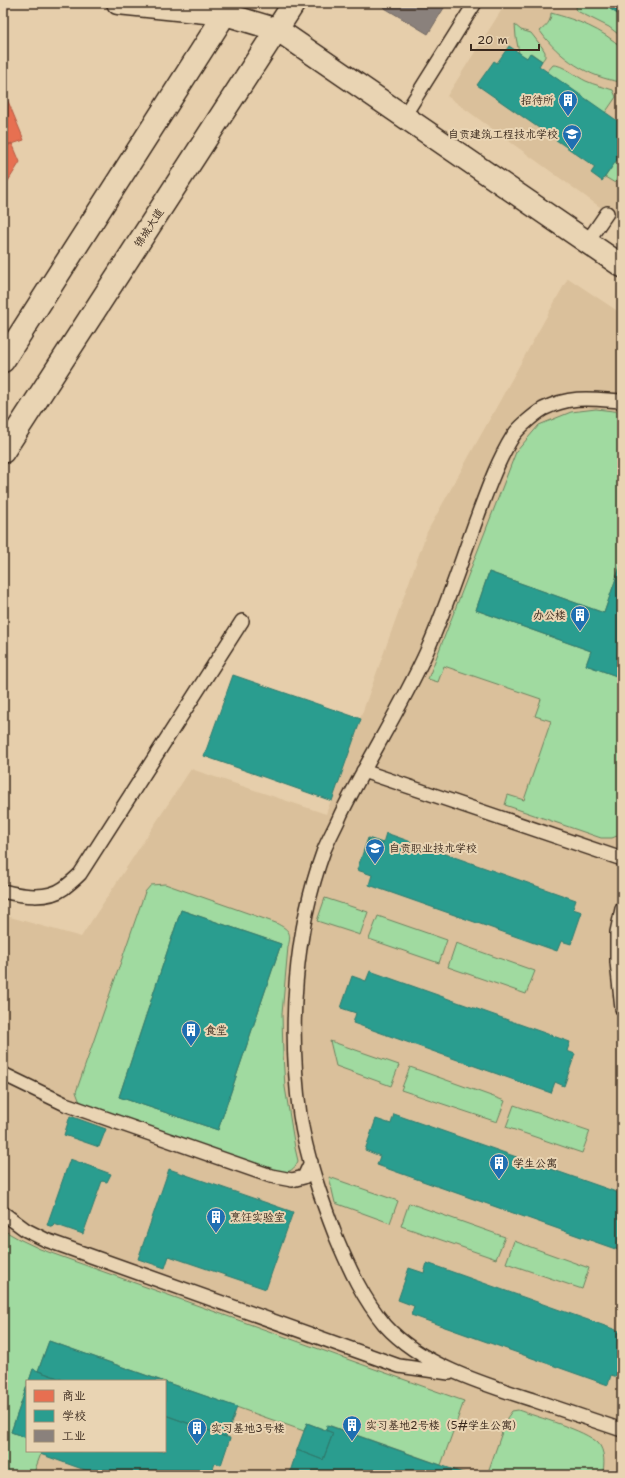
<svg xmlns="http://www.w3.org/2000/svg" width="625" height="1478" font-family="'Shantell Sans','LXGW WenKai TC',sans-serif">
	<rect width="100%" height="100%" fill="#e6ceab"/>
	<filter id="ink" filterUnits="userSpaceOnUse"><feTurbulence type="fractalNoise" baseFrequency=".025" numOctaves="2"/><feDisplacementMap in="SourceGraphic" scale="8" xChannelSelector="R" yChannelSelector="G"/><feConvolveMatrix kernelMatrix="1 2 1 2 8 2 1 2 1" color-interpolation-filters="sRGB"/></filter>
	<g filter="url(#ink)">
		<path fill="#dac09b" fill-rule="evenodd" d="M 506,3 L 622,3 L 622,223 L 447,96 Z
			M 568,278 L 622,314 L 622,1475 L 3,1475 L 3,915 L 81,937 L 191,769 L 326,814 L 427,532 ZM 27,1381 L 165,1381 L 165,1451 L 27,1451 Z"/>
		<path fill="#a0daa0" stroke="#6e825f" fill-rule="evenodd" d="M 577,3 L 596,3 L 601,6 L 603,4 L 622,17 L 622,37 L 609,27 L 577,11 L 576,8 Z
			M 551,13 C 577,20 602,29 622,48 L 622,82 C 589,78 559,58 540,31 C 546,26 551,22 551,13 Z
			M 515,25 L 521,30 L 531,33 L 542,47 L 545,52 L 545,57 L 542,61 L 531,53 L 527,58 L 519,53 L 516,37 Z
			M 553,65 C 562,64 577,77 586,81 C 595,85 604,87 613,90 L 616,97 L 605,113 L 547,72 Z
			M 620,150 L 622,151 L 622,173 L 615,183 L 605,177 L 618,158 L 616,156 Z
			M 596,409 L 622,412 L 622,561 L 604,613 L 489,572 L 476,610 L 591,651 L 586,665 L 622,678 L 622,684 L 618,695 L 622,696 L 622,834 L 612,838 L 601,838 L 505,805 L 508,795 L 524,800 L 551,721 L 535,716 L 541,699 L 444,666 L 438,682 L 428,679 L 516,452 L 539,425 L 571,412 Z
			M 165,884 L 276,923 C 289,930 292,932 288,947 L 282,1014 L 283,1055 L 285,1087 L 295,1148 L 298,1161 C 294,1170 290,1172 280,1173 L 86,1106 L 79,1100 L 76,1092 L 145,892 L 151,885 ZM 181,910 L 281,944 L 218,1130 L 119,1097 Z
			M 325,898 L 368,912 L 360,935 L 317,921 Z
			M 378,916 L 447,940 L 439,963 L 369,939 Z
			M 456,943 L 535,971 L 526,994 L 448,967 Z
			M 330,1041 L 399,1065 L 391,1086 L 336,1066 Z
			M 410,1067 L 505,1101 L 497,1122 L 401,1090 Z
			M 514,1105 L 590,1131 L 582,1153 L 506,1127 Z
			M 329,1177 L 398,1201 L 390,1223 L 335,1203 Z
			M 409,1203 L 505,1237 L 496,1259 L 401,1226 Z
			M 3,1230 L 19,1239 L 40,1249 L 464,1401 L 441,1465 L 328,1425 L 326,1430 L 307,1423 L 304,1431 L 49,1341 L 38,1371 L 33,1369 L 29,1381 L 27,1381 L 27,1386 L 11,1432 L 27,1438 L 27,1451 L 42,1451 L 33,1475 L 3,1475 Z
			M 514,1241 L 589,1268 L 582,1289 L 506,1263 Z
			M 518,1410 C 537,1417 585,1430 598,1443 C 605,1450 605,1466 602,1475 L 487,1475 L 507,1418 L 512,1411 Z"/>
		<path fill="#e76f51" stroke="#b35a42" d="M 3,89 L 24,140 L 3,147 Z
			M 12,143 L 20,162 L 3,189 L 3,146 Z"/>
		<path fill="#2a9d8f" stroke="#2f7a6d" d="M 596,3 L 622,3 L 622,17 L 603,4 L 601,6 Z
			M 509,46 L 527,58 L 530,53 L 542,61 L 539,66 L 622,124 L 622,151 L 620,150 L 616,156 L 619,157 L 602,181 L 591,173 L 595,167 L 477,85 L 494,61 L 497,63 Z
			M 622,561 L 622,678 L 586,665 L 591,651 L 476,610 L 489,572 L 604,613 Z
			M 233,675 L 361,719 L 332,801 L 204,756 Z
			M 386,833 L 576,900 L 573,909 L 582,912 L 571,944 L 561,941 L 557,951 L 369,885 L 372,875 L 357,870 L 368,838 L 383,843 Z
			M 181,910 L 281,944 L 218,1130 L 119,1097 Z
			M 370,971 L 570,1042 L 567,1051 L 575,1054 L 564,1086 L 555,1082 L 551,1093 L 353,1023 L 356,1013 L 341,1008 L 352,976 L 366,981 Z
			M 394,1114 L 622,1194 L 622,1247 L 621,1251 L 377,1165 L 380,1156 L 365,1150 L 376,1119 L 391,1124 Z
			M 70,1116 L 106,1129 L 99,1147 L 64,1135 Z
			M 70,1159 L 111,1174 L 107,1182 L 102,1181 L 83,1234 L 54,1224 L 53,1227 L 47,1225 Z
			M 169,1169 L 293,1212 L 266,1289 L 169,1256 L 165,1268 L 138,1259 Z
			M 427,1263 L 622,1332 L 621,1378 L 611,1375 L 608,1385 L 411,1315 L 414,1306 L 398,1300 L 409,1268 L 424,1273 Z
			M 49,1341 L 162,1381 L 67,1381 L 38,1371 Z
			M 33,1369 L 66,1381 L 29,1381 Z
			M 165,1382 L 237,1407 L 226,1437 L 165,1415 Z
			M 27,1386 L 27,1438 L 11,1432 Z
			M 165,1415 L 230,1438 L 221,1465 L 215,1463 L 211,1475 L 99,1475 L 40,1454 L 42,1451 L 165,1451 Z
			M 307,1423 L 333,1433 L 323,1460 L 297,1450 Z
			M 327,1425 L 460,1472 L 471,1475 L 289,1475 L 297,1450 L 323,1460 L 333,1433 L 326,1430 Z"/>
		<path fill="#8a817c" stroke="#726760" d="M 385,3 L 447,3 L 428,34 L 383,7 Z"/>
		<g fill="none" stroke-linecap="round" stroke-linejoin="round">
			<g stroke="#3b2a1e" stroke-width="16">
				<path id="lane" d="M 404,116 L 475,3
					M 587,242 L 607,213
					M 622,401 C 592,399 572,395 543,409 C 535,414 519,427 513,436 C 498,460 488,488 478,515 C 461,561 446,609 426,653 C 401,708 368,759 341,814 C 336,826 329,838 324,850 C 294,933 288,1028 300,1115 C 306,1156 321,1198 336,1237 C 349,1268 363,1299 385,1325 C 421,1365 483,1384 533,1400 C 563,1410 592,1420 622,1430
					M 363,771 L 622,859
					M 3,891 C 21,896 48,900 64,888 C 69,884 75,879 80,874 L 242,621
					M 622,909 L 617,932 L 617,962 L 622,1009
					M 3,1074 L 65,1104 L 271,1176 L 292,1180 L 304,1177 L 311,1162
					M 3,1213 L 26,1230 L 46,1240 L 399,1366 L 449,1373"/>
			</g>
			<g stroke="#3b2a1e" stroke-width="25">
				<path id="street" d="M 118,3 L 225,14 L 278,30 L 622,266"/>
			</g>
			<g stroke="#3b2a1e" stroke-width="25">
				<path id="secondary" d="M 3,361 L 232,3
					M 3,452 L 294,3"/>
			</g>
			<use href="#lane" stroke="#e9d4b3" stroke-width="13"/>
			<use href="#street" stroke="#e9d4b3" stroke-width="22"/>
			<use href="#secondary" stroke="#e9d4b3" stroke-width="22"/>
		</g>
	</g>
	<defs>
		<g id="building-pin" transform="scale(1)"><path d="M0 17L-7.5 6A9.5 9.5 0 1 1 7.5 6Z" fill="#1f6fb2" stroke="#e9d4b3"/><path d="M-4-6H4V6H1V3H-1V6H-4ZM-2.5-4.3h1.7v1.8h-1.7ZM.8-4.3h1.7v1.8H.8ZM-2.5-1h1.7V.8h-1.7ZM.8-1h1.7V.8H.8Z" fill="#fff"/></g>
		<g id="university-pin" transform="scale(1)"><path d="M0 17L-7.5 6A9.5 9.5 0 1 1 7.5 6Z" fill="#1f6fb2" stroke="#e9d4b3"/><path d="M0-5L7-2L0 1L-7-2ZM-4 1L0 2.5L4 1V4Q0 6-4 4Z" fill="#fff"/></g>
		<g id="school-pin" transform="scale(1)"><path d="M0 17L-7.5 6A9.5 9.5 0 1 1 7.5 6Z" fill="#1f6fb2" stroke="#e9d4b3"/><path d="M0-5L7-2L0 1L-7-2ZM-4 1L0 2.5L4 1V4Q0 6-4 4Z" fill="#fff"/></g>
	</defs>
	<g fill-rule="evenodd">
		<use href="#building-pin" x="568" y="100"/>
		<use href="#university-pin" x="572" y="134"/>
		<use href="#building-pin" x="580" y="615"/>
		<use href="#school-pin" x="375" y="848"/>
		<use href="#building-pin" x="191" y="1030"/>
		<use href="#building-pin" x="499" y="1163"/>
		<use href="#building-pin" x="216" y="1217"/>
		<use href="#building-pin" x="352" y="1425"/>
		<use href="#building-pin" x="197" y="1428"/>
	</g>
	<g text-anchor="middle" dominant-baseline="central" stroke-width="4" stroke-linejoin="round" paint-order="stroke">
		<g font-size="11" fill="#3b2a1e" stroke="#e9d4b3" text-anchor="start">
			<text x="554" y="100" text-anchor="end">招待所</text>
			<text x="558" y="134" text-anchor="end">自贡建筑工程技术学校</text>
			<text x="566" y="615" text-anchor="end">办公楼</text>
			<text x="389" y="848">自贡职业技术学校</text>
			<text x="205" y="1030">食堂</text>
			<text x="513" y="1163">学生公寓</text>
			<text x="230" y="1217">烹饪实验室</text>
			<text x="366" y="1425">实习基地2号楼（5#学生公寓）</text>
			<text x="211" y="1428">实习基地3号楼</text>
		</g>
		<g font-size="11" fill="#3b2a1e" stroke="#e9d4b3">
			<text transform="translate(149 228) rotate(-57)">锦城大道</text>
		</g>
	</g>
	<rect width="625" height="1478" fill="none" stroke="#e9d4b3" stroke-width="16"/>
	<rect x="8" y="8" width="609" height="1462" fill="none" stroke="#3b2a1e" stroke-width="1.5" filter="url(#ink)"/>
	<rect x="26" y="1380" width="140" height="72" fill="#e9d4b3" stroke="#a39077"/>
	<rect x="34" y="1390" width="20" height="12" fill="#e76f51" stroke="#a39077"/>
	<text x="62" y="1400" font-size="12" fill="#3b2a1e">商业</text>
	<rect x="34" y="1410" width="20" height="12" fill="#2a9d8f" stroke="#a39077"/>
	<text x="62" y="1420" font-size="12" fill="#3b2a1e">学校</text>
	<rect x="34" y="1430" width="20" height="12" fill="#8a817c" stroke="#a39077"/>
	<text x="62" y="1440" font-size="12" fill="#3b2a1e">工业</text>
	<path d="M471 44v6h68v-6" fill="none" stroke="#3b2a1e" stroke-width="2"/>
	<text x="477" y="44" font-size="12" fill="#3b2a1e" stroke="#e9d4b3" stroke-width="3" paint-order="stroke">20 m</text>
</svg>
